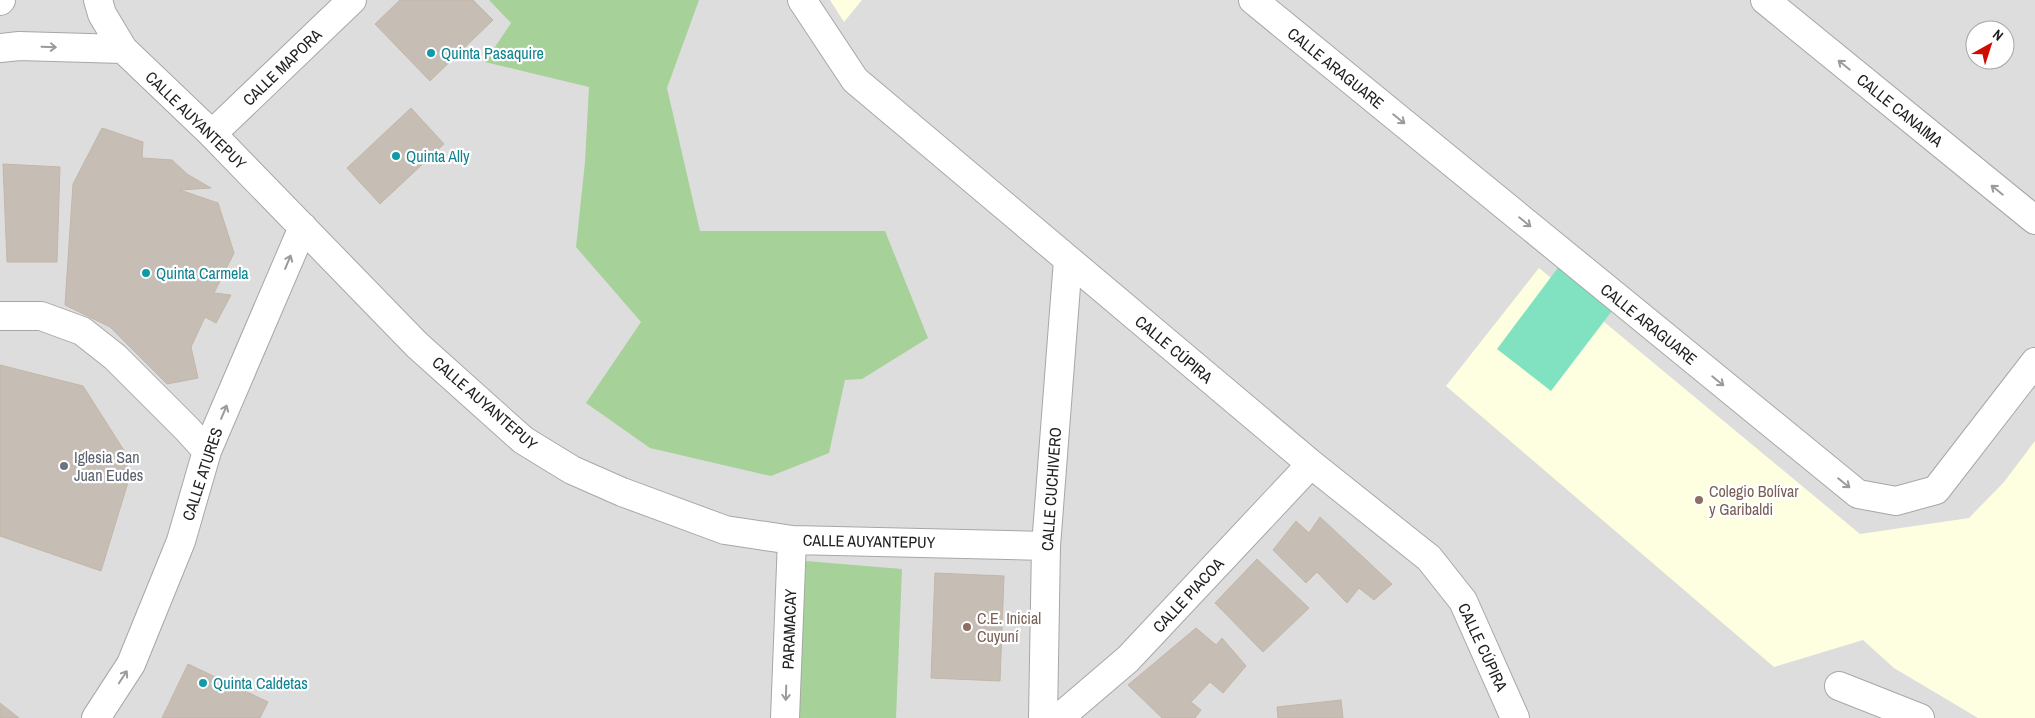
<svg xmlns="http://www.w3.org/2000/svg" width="2035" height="718" font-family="'Archivo Narrow',sans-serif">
	<rect width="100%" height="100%" fill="#f1eee6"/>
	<path fill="#dedddd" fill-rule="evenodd" d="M 0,0 L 2035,0 L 2035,718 L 0,718 ZM 1975,30 L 2005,30 L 2005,60 L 1975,60 Z"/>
	<path fill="#fdffe0" d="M 830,0 L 862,0 L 844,22 Z
		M 1539,268 L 1860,534 L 1969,518 L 2004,482 L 2035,441 L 2035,718 L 1978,718 L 1894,668 L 1863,640 L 1774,667 L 1446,386 Z"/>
	<path fill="#a6d199" d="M 489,0 L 699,0 L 667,88 L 700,231 L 885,231 L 928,338 L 862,379 L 845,380 L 829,453 L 771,476 L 650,448 L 586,403 L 641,322 L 576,247 L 585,162 L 589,87 L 485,62 L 511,23 Z
		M 806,561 L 902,569 L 896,718 L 793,718 Z"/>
	<path fill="#81e2c2" d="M 1563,261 L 1618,303 L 1551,391 L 1497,349 Z"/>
	<path fill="#c6beb5" stroke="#c3b5a7" d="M 400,0 L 473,0 L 493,20 L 430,81 L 375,24 Z
		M 411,108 L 444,144 L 380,204 L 347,168 Z
		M 102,128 L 143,142 L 142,158 L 172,160 L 187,174 L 211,188 L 180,190 L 218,203 L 234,253 L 214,293 L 231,295 L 216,323 L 205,317 L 191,347 L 198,378 L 167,384 L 110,327 L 65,305 L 73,184 Z
		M 3,164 L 60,167 L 57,262 L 7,262 Z
		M 0,365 L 83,386 L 125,452 L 129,479 L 101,571 L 0,536 Z
		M 1320,517 L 1392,584 L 1374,600 L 1359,588 L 1347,603 L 1317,572 L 1306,583 L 1273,550 L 1296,521 L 1309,533 Z
		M 1257,559 L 1309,608 L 1263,652 L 1215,603 Z
		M 935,573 L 1004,576 L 1000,681 L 931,678 Z
		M 1196,628 L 1216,645 L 1222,638 L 1246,666 L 1223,693 L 1210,682 L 1191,702 L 1201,710 L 1195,718 L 1162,718 L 1128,685 Z
		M 188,664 L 268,702 L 260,718 L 162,718 Z
		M 1341,700 L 1343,718 L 1278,718 L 1277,707 Z
		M 0,703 L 19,718 L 0,718 Z"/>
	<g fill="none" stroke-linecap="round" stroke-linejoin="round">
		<g stroke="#a7a7a7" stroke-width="30">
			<path id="minor" d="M 98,0 L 102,14 L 123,49 L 212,134 L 417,345 L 523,440 L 572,470 L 622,492 L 725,530 L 792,540 L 1046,546
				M 802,0 L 855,80 L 1311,464 L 1429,558 L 1463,601 L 1515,718
				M 1253,0 L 1858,494 L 1896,501 L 1936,490 L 2035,362
				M 1765,0 L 2035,220
				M 0,1 L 1,0
				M 0,48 L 19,46 L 123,49
				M 212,134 L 352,0
				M 0,316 L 41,316 L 82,331 L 115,357 L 187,429 L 207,451
				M 1839,686 L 1920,718
				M 96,718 L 131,664 L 181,541 L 207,451 L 303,227
				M 785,718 L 792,540
				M 1043,718 L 1046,546 L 1068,260
				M 1059,718 L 1128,659 L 1311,464"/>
		</g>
		<use href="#minor" stroke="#fff" stroke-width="28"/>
	</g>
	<defs><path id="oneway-shaft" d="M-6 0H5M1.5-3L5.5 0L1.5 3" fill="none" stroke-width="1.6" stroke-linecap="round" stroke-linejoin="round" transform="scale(1.25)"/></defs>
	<g stroke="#9b9b9b">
		<use href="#oneway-shaft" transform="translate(49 47) rotate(2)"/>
		<use href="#oneway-shaft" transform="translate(1844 65) rotate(-141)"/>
		<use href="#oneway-shaft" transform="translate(1399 119) rotate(39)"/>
		<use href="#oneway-shaft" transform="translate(1997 190) rotate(-141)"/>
		<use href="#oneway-shaft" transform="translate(1525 222) rotate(39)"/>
		<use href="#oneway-shaft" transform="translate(288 262) rotate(-67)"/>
		<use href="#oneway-shaft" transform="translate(1718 381) rotate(39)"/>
		<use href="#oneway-shaft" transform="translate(224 412) rotate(-67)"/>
		<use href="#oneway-shaft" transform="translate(1844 483) rotate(39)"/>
		<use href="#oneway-shaft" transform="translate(123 677) rotate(-57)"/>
		<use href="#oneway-shaft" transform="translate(786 693) rotate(92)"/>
	</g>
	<g fill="#0f9aa8" stroke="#fff" stroke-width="2">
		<circle cx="431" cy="53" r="5"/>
		<circle cx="396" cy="156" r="5"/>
		<circle cx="146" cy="273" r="5"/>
		<circle cx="203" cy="683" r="5"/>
	</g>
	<circle fill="#6b7280" stroke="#fff" stroke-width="2" cx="64" cy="466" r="5"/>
	<g fill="#8d6e63" stroke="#fff" stroke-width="2">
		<circle cx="1699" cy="500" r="5"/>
		<circle cx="967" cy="627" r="5"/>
	</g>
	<g text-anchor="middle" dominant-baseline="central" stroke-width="4.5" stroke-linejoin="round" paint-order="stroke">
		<g font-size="16" fill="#0d838f" stroke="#fff" text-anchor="start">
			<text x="441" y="53">Quinta Pasaquire</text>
			<text x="406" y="156">Quinta Ally</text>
			<text x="156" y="273">Quinta Carmela</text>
			<text x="213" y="683">Quinta Caldetas</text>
		</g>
		<g font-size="16" fill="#202020" stroke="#fff">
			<text transform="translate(282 67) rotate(-44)">CALLE MAPORA</text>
			<text transform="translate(1336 68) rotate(39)">CALLE ARAGUARE</text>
			<text transform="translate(1900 110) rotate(39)">CALLE CANAIMA</text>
			<text transform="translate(196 120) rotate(44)">CALLE AUYANTEPUY</text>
			<text transform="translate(1649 324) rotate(39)">CALLE ARAGUARE</text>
			<text transform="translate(1174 349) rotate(40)">CALLE CÚPIRA</text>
			<text transform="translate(485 403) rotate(41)">CALLE AUYANTEPUY</text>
			<text transform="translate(202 474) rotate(-72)">CALLE ATURES</text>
			<text transform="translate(1051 489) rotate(-86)">CALLE CUCHIVERO</text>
			<text transform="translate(869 541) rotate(1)">CALLE AUYANTEPUY</text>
			<text transform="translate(1188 595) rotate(-47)">CALLE PIACOA</text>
			<text transform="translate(789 629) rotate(-88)">PARAMACAY</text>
			<text transform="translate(1483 647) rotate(65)">CALLE CÚPIRA</text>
		</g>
		<g font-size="16" fill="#5b616d" stroke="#fff" text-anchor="start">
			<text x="74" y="457">Iglesia San<tspan x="74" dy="18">Juan Eudes</tspan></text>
		</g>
		<g font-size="16" fill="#785e54" stroke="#fff" text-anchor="start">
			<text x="1709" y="491">Colegio Bolívar<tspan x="1709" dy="18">y Garibaldi</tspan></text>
			<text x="977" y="618">C.E. Inicial<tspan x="977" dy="18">Cuyuní</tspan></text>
		</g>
	</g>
	<g transform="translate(1990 45) rotate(39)"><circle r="24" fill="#ffffff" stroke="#a6a6a6"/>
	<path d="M0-4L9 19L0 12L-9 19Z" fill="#cf0c00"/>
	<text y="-8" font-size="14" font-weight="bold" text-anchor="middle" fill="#202020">N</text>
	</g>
</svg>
